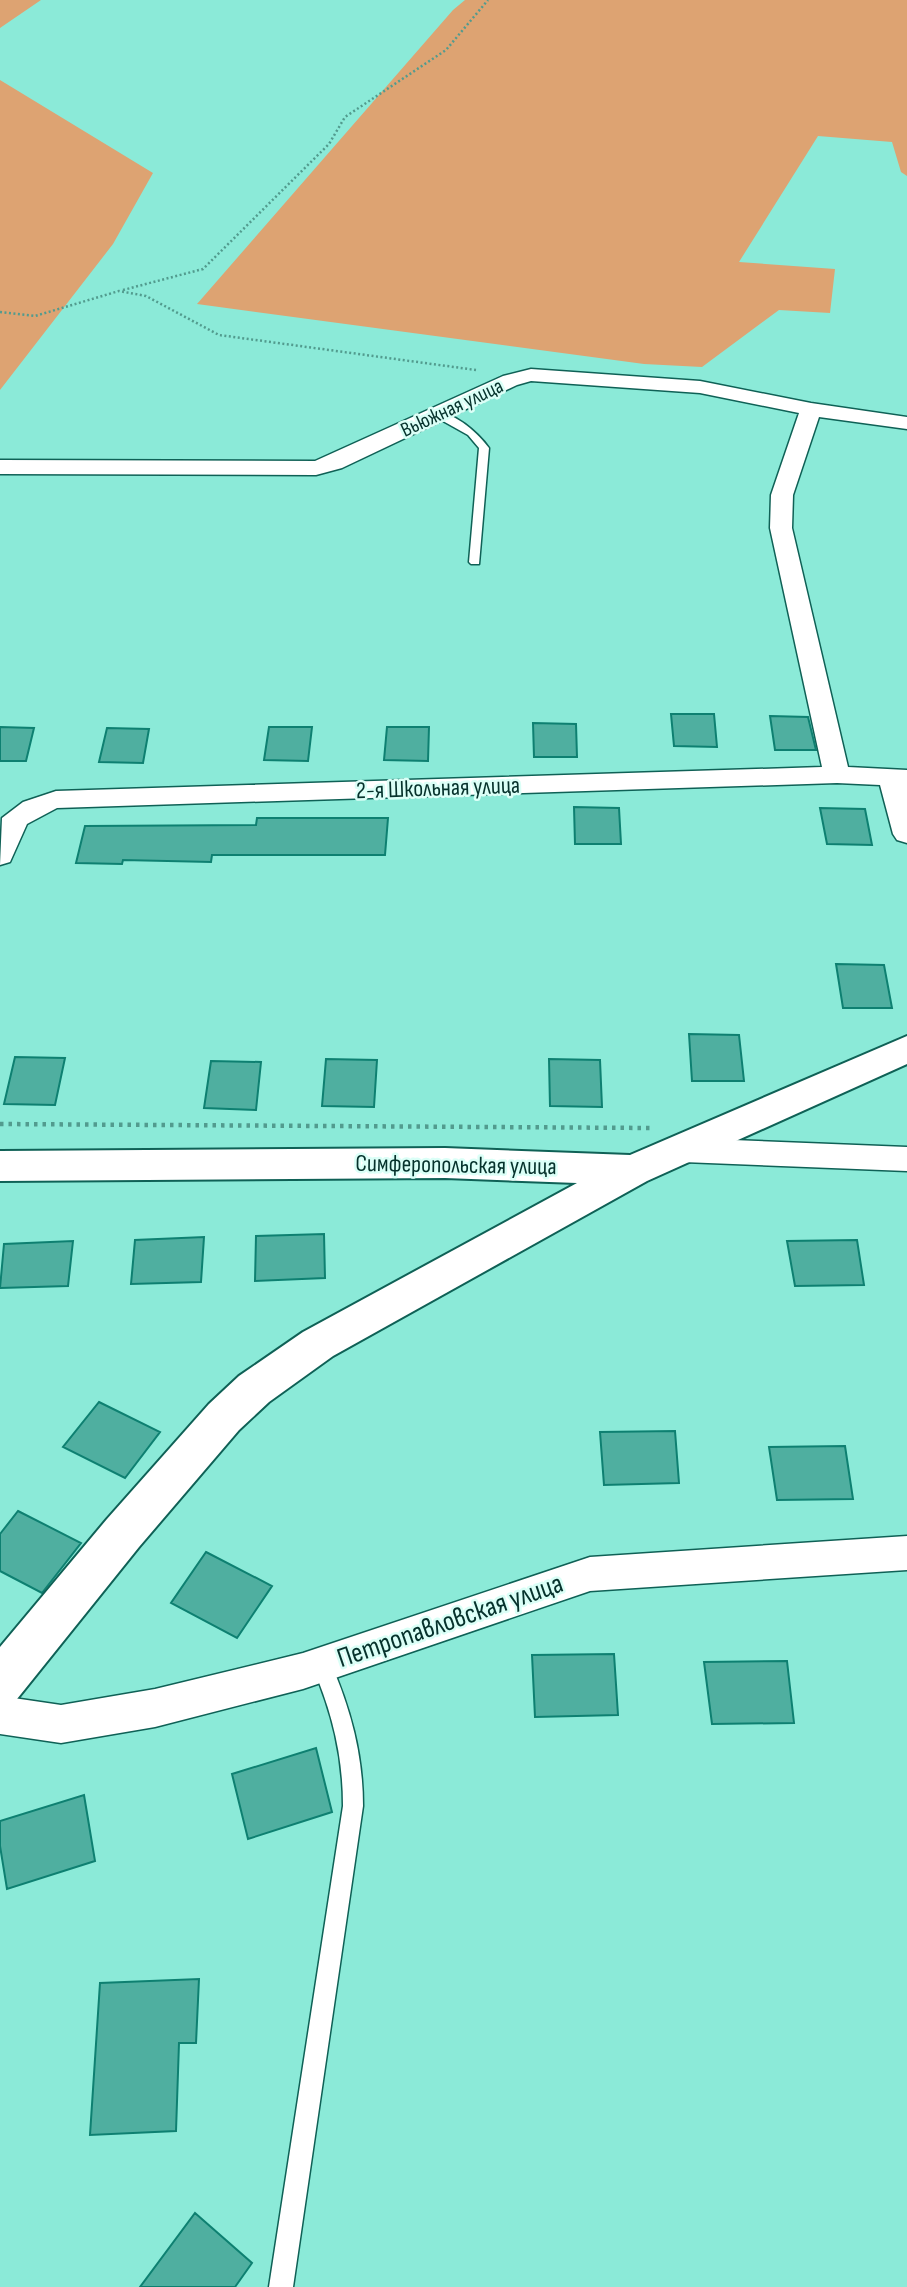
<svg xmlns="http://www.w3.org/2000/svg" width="907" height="2287" font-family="'Sofia Sans Condensed',sans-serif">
	<rect width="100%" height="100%" fill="#8bead8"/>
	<path fill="#dda372" d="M 0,0 L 41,0 L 0,28 Z
		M 465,0 L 907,0 L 907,176 L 901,172 L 892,142 L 818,136 L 739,262 L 835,269 L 830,313 L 779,310 L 702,367 L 644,364 L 197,304 L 453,10 Z
		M 0,80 L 153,173 L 113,244 L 0,390 Z"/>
	<path fill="#4fafa0" stroke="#0e8071" stroke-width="2" d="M 671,714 L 714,714 L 717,747 L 674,746 Z
		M 770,716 L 808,717 L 816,750 L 775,750 Z
		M 533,723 L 576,724 L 577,757 L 534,757 Z
		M 0,727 L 34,728 L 26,761 L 0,761 Z
		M 269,727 L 312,727 L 308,761 L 264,760 Z
		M 387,727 L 429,727 L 428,761 L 384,760 Z
		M 107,728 L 149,729 L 143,763 L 99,762 Z
		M 574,807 L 619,808 L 621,844 L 575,844 Z
		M 820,808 L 865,809 L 872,845 L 827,844 Z
		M 257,818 L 388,818 L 385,855 L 212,855 L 211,862 L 123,860 L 122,864 L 76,863 L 85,826 L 256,825 Z
		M 836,964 L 884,965 L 892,1008 L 843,1008 Z
		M 689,1034 L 739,1035 L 744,1081 L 692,1081 Z
		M 15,1057 L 65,1058 L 55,1105 L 4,1104 Z
		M 326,1059 L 377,1060 L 374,1107 L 322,1106 Z
		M 549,1059 L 600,1060 L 602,1107 L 550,1106 Z
		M 211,1061 L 261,1062 L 256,1110 L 204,1108 Z
		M 324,1234 L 325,1278 L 255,1281 L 256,1236 Z
		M 204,1237 L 201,1282 L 131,1284 L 135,1240 Z
		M 857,1240 L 864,1285 L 795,1286 L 787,1241 Z
		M 73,1241 L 68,1286 L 0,1288 L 4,1244 Z
		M 99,1402 L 160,1432 L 125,1478 L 63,1447 Z
		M 675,1431 L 679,1483 L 604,1485 L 600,1432 Z
		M 845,1446 L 853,1499 L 777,1500 L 769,1447 Z
		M 18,1511 L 81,1543 L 42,1593 L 0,1571 L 0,1534 Z
		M 206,1552 L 272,1586 L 237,1638 L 171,1603 Z
		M 614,1654 L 618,1715 L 535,1717 L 532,1655 Z
		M 787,1661 L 794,1723 L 712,1724 L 704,1662 Z
		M 316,1748 L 332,1812 L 248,1839 L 232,1774 Z
		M 84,1795 L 95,1861 L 7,1889 L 0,1846 L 0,1821 Z
		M 199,1979 L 196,2043 L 179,2043 L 176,2131 L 90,2135 L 100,1983 Z
		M 195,2213 L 252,2263 L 235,2287 L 140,2287 Z"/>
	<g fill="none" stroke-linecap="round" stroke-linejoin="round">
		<g stroke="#0f6156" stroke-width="3">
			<path id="service" d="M 434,412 C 453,410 479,434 489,448 L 479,564 L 471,564 L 469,562 L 479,448 L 468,435 L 434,416 Z
				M 322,1656 L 329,1659 C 350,1707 363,1753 363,1806 L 293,2287 L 269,2287 L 343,1806 C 343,1755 332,1712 312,1665 L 315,1659 Z"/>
		</g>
		<g stroke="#0f6156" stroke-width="3">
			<path id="minor" d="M 531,369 L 700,381 L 811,403 L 907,417 L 907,429 L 819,417 L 793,495 L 792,528 L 848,767 L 907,770 L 907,843 L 897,840 L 893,834 L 880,785 L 837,783 L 57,808 L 27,824 L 10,862 L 0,865 L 2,818 L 23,802 L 56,791 L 822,767 L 770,528 L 771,495 L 799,413 L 700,393 L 531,381 L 517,385 L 342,468 L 316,475 L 0,474 L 0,460 L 315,461 L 503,376 Z
				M 683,1138 L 907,1147 L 907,1171 L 683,1162 L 672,1158 L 667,1150 L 672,1142 Z
				M 907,1536 L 907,1570 L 590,1591 L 303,1689 L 155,1727 L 61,1743 L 0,1734 L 0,1696 L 61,1705 L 155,1689 L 303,1653 L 590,1557 Z"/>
		</g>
		<g stroke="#0f6156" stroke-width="4">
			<path id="tertiary" d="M 907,1036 L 907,1064 L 647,1181 L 333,1356 L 269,1402 L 239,1430 L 139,1547 L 17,1699 L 0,1705 L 0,1647 L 107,1519 L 209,1404 L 239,1376 L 303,1332 L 577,1183 L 445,1178 L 0,1181 L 0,1151 L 445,1148 L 630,1155 Z"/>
		</g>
		<path stroke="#529b8e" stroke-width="2.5" stroke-dasharray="2 2.5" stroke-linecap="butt" d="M 123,290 L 203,269 L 329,144 L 345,117 L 446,50 L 488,0
			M 0,312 L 35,316 L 119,291 L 146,296 L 219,335 L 476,370"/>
		<path stroke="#529b8e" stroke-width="4.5" stroke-dasharray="3.5 5" stroke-linecap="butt" d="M 0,1124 L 650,1128"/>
		<use href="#service" fill="#fff" fill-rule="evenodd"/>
		<use href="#minor" fill="#fff" fill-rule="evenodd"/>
		<use href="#tertiary" fill="#fff" fill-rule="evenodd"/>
	</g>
	<g text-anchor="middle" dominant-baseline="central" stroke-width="5" stroke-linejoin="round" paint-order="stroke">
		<g font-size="21" fill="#06322c" stroke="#dbfff7">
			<text transform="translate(452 408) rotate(-25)">Вьюжная улица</text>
		</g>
		<g font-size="24" fill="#06322c" stroke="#dbfff7">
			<text transform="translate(438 788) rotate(-2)">2-я Школьная улица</text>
			<text transform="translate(456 1165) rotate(1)">Симферопольская улица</text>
		</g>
		<g font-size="28" fill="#06322c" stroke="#dbfff7">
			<text transform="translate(450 1621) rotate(-19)">Петропавловская улица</text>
		</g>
	</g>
</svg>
